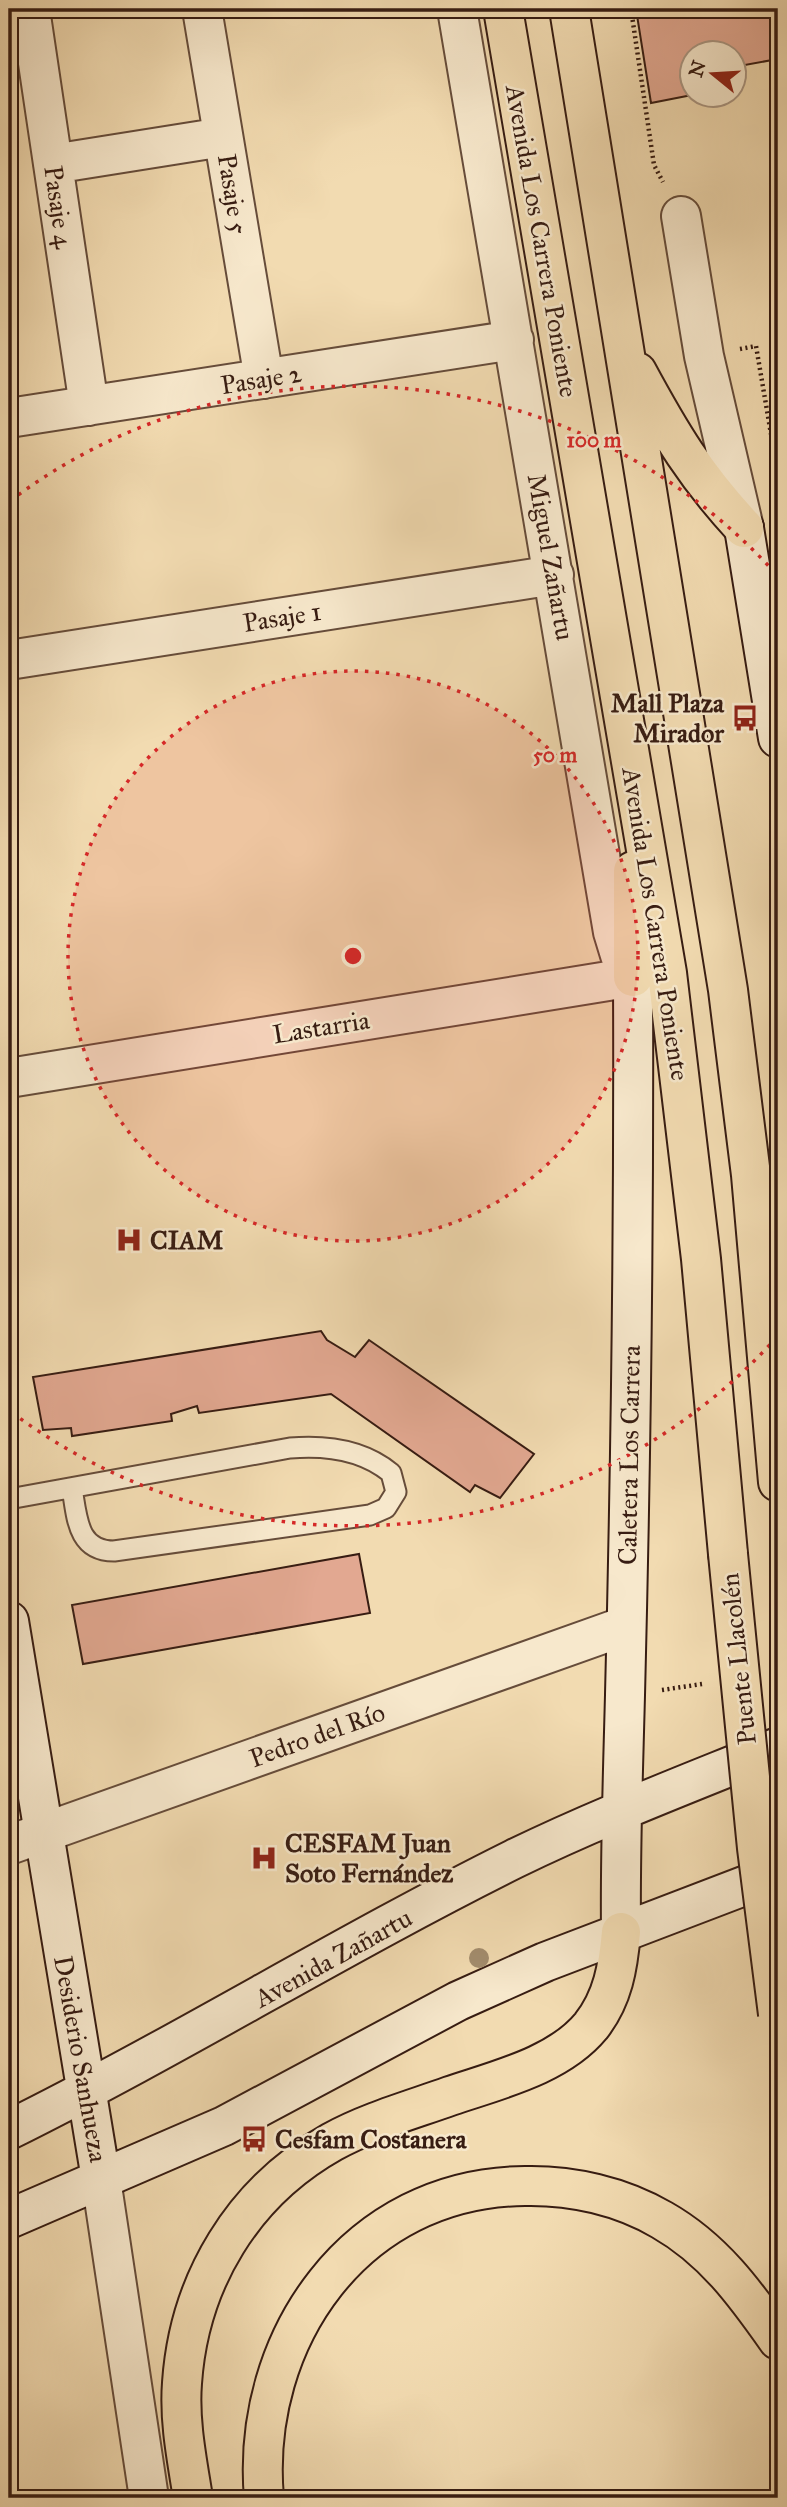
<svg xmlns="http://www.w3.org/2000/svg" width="787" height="2507" font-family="'IM FELL Great Primer',serif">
	<rect width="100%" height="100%" fill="#f2dbb1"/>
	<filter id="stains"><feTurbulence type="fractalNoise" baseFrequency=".00286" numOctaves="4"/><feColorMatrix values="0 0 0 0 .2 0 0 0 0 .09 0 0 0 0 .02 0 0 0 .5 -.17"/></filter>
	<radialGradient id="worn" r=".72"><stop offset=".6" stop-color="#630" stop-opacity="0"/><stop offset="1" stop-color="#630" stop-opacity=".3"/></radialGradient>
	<path fill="#e2a891" stroke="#371c12" stroke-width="2" d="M 636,9 L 778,9 L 778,59 L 739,66 L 742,86 L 734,87 L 734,52 L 692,52 L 692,94 L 697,94 L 651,103 Z
		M 321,1331 L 327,1340 L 355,1357 L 369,1340 L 534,1454 L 500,1498 L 475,1485 L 470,1492 L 331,1394 L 199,1413 L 197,1406 L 171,1414 L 172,1421 L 72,1436 L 71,1428 L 43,1430 L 33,1377 Z
		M 359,1554 L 370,1613 L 83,1664 L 72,1605 Z"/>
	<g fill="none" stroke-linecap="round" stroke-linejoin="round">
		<g stroke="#664c3a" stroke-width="23">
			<path id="lane" d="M 9,1499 L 290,1448 C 326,1445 362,1449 391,1473 L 396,1492 L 386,1508 L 370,1515 L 114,1551 C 77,1551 77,1517 72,1488"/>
		</g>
		<g stroke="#664c3a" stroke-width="42">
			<path id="street" d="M 30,9 L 89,406
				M 202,9 L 264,379
				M 53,164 L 223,137
				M 681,216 L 704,356 L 744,528
				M 9,418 L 514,340
				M 9,660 L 554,575
				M 9,1078 L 633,977 L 620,955 L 613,932 L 457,9
				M 9,1845 L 625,1626
				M 101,2179 L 149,2498"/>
		</g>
		<g stroke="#371c12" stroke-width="42">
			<path id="secondary" d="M 744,528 L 778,738
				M 9,1621 L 101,2179
				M 621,1932 C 620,1853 623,1774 625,1695 C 631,1456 634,1216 633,977
				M 9,2130 C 180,2045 343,1944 514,1859 C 600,1817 690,1783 778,1747
				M 9,2219 L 224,2126 L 458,2001 L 545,1962 L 778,1873"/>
		</g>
		<g stroke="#371c12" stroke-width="42">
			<path id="primary" d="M 503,9 L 667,973 L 701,1259 L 728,1554
				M 569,9 L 728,990 L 751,1175 L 778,1482
				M 637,372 C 671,435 695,475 744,528
				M 633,871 L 633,977
				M 193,2498 C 187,2460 179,2421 182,2383 C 189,2281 243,2192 332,2142 C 368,2122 411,2110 450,2096 C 497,2080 558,2066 591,2026 C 613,1998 618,1967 621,1932
				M 264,2498 C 250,2339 356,2187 525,2186 C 572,2185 621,2196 662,2220 C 713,2249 745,2293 778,2340"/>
		</g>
		<path stroke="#371c12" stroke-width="4.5" stroke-dasharray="2 3.5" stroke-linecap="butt" d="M 631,9 L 654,165 L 663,182
			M 740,349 L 756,346 L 778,475
			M 662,1690 L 702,1684"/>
		<use href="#lane" stroke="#f7e8cc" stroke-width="19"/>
		<use href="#street" stroke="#f7e8cc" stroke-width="38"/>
		<use href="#secondary" stroke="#f7e8cc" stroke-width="38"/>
		<use href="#primary" stroke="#f2dbb1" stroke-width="38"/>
		<g stroke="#371c12" stroke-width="42" stroke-linecap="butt">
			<path id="primary-bridge" d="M 728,1554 L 757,1848 L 778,2014"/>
		</g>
		<use href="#primary-bridge" stroke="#f2dbb1" stroke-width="38"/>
	</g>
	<circle fill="#a28c6d" cx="479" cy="1958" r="10"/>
	<circle cx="353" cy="956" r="285" fill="#d62828" fill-opacity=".12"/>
	<g fill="none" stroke="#d62828" stroke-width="3.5" stroke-dasharray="3.5 7">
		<circle cx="353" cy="956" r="285"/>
		<path d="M777 1337A570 570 0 0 1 10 1411M10 501A570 570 0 0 1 777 575"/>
	</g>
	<defs>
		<g id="bus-bare" transform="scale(2.1)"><path d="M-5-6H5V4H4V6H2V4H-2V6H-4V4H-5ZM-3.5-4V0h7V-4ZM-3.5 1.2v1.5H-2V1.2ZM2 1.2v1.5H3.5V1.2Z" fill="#8f2418" stroke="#f7e8cc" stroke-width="2.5" paint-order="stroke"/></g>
		<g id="hospital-bare" transform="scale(2.1)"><path d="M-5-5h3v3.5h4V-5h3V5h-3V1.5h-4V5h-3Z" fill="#8f2418" stroke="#f7e8cc" stroke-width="2.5" paint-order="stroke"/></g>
	</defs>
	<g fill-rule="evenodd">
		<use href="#bus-bare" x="745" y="718"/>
		<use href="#hospital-bare" x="129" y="1240"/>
		<use href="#hospital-bare" x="264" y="1858"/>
		<use href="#bus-bare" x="254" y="2139"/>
	</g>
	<g text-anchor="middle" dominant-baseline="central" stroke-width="5" stroke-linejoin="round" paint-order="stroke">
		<g font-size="26" fill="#371c12" stroke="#f7e8cc">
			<text transform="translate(233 194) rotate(81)">Pasaje 5</text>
			<text transform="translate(59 207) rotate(82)">Pasaje 4</text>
			<text transform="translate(542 241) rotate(80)">Avenida Los Carrera Poniente</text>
			<text transform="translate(261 379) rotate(-9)">Pasaje 2</text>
			<text transform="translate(551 557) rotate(80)">Miguel Zañartu</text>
			<text transform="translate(282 617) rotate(-9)">Pasaje 1</text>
			<text transform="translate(656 924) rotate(81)">Avenida Los Carrera Poniente</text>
			<text transform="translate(321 1027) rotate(-9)">Lastarria</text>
			<text transform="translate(629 1455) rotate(-89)">Caletera Los Carrera</text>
			<text transform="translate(738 1659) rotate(-96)">Puente Llacolén</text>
			<text transform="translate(317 1735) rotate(-20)">Pedro del Río</text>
			<text transform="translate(333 1958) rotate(-29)">Avenida Zañartu</text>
			<text transform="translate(81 2059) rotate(80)">Desiderio Sanhueza</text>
		</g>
		<g font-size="26" font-weight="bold" fill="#371c12" stroke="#f7e8cc" text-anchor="start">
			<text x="724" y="703" text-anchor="end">Mall Plaza<tspan x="724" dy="30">Mirador</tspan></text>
			<text x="150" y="1240">CIAM</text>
			<text x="285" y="1843">CESFAM Juan<tspan x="285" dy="30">Soto Fernández</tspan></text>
			<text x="275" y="2139">Cesfam Costanera</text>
		</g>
	</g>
	<circle cx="353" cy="956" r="10" fill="#d62828" stroke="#f7e8cc" stroke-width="3.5"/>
	<g font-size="21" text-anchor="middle" font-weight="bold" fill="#d62828" stroke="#f7e8cc" stroke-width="5" stroke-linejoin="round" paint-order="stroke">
		<text x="594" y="447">100 m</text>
		<text x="555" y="762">50 m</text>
	</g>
	<rect width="787" height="2507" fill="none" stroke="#f2dbb1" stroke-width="35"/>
	<rect x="10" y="10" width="766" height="2486" fill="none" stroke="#371c12" stroke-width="3.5"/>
	<rect x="18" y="18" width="752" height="2472" fill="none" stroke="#371c12" stroke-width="2"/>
	<g transform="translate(713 74) rotate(288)"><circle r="33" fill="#f7e8cc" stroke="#aa9682" stroke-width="2"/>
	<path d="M0-5L12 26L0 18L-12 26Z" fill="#8f2418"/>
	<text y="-10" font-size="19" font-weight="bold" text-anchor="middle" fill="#371c12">N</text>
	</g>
	<rect width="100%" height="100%" filter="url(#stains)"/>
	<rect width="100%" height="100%" fill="url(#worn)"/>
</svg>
